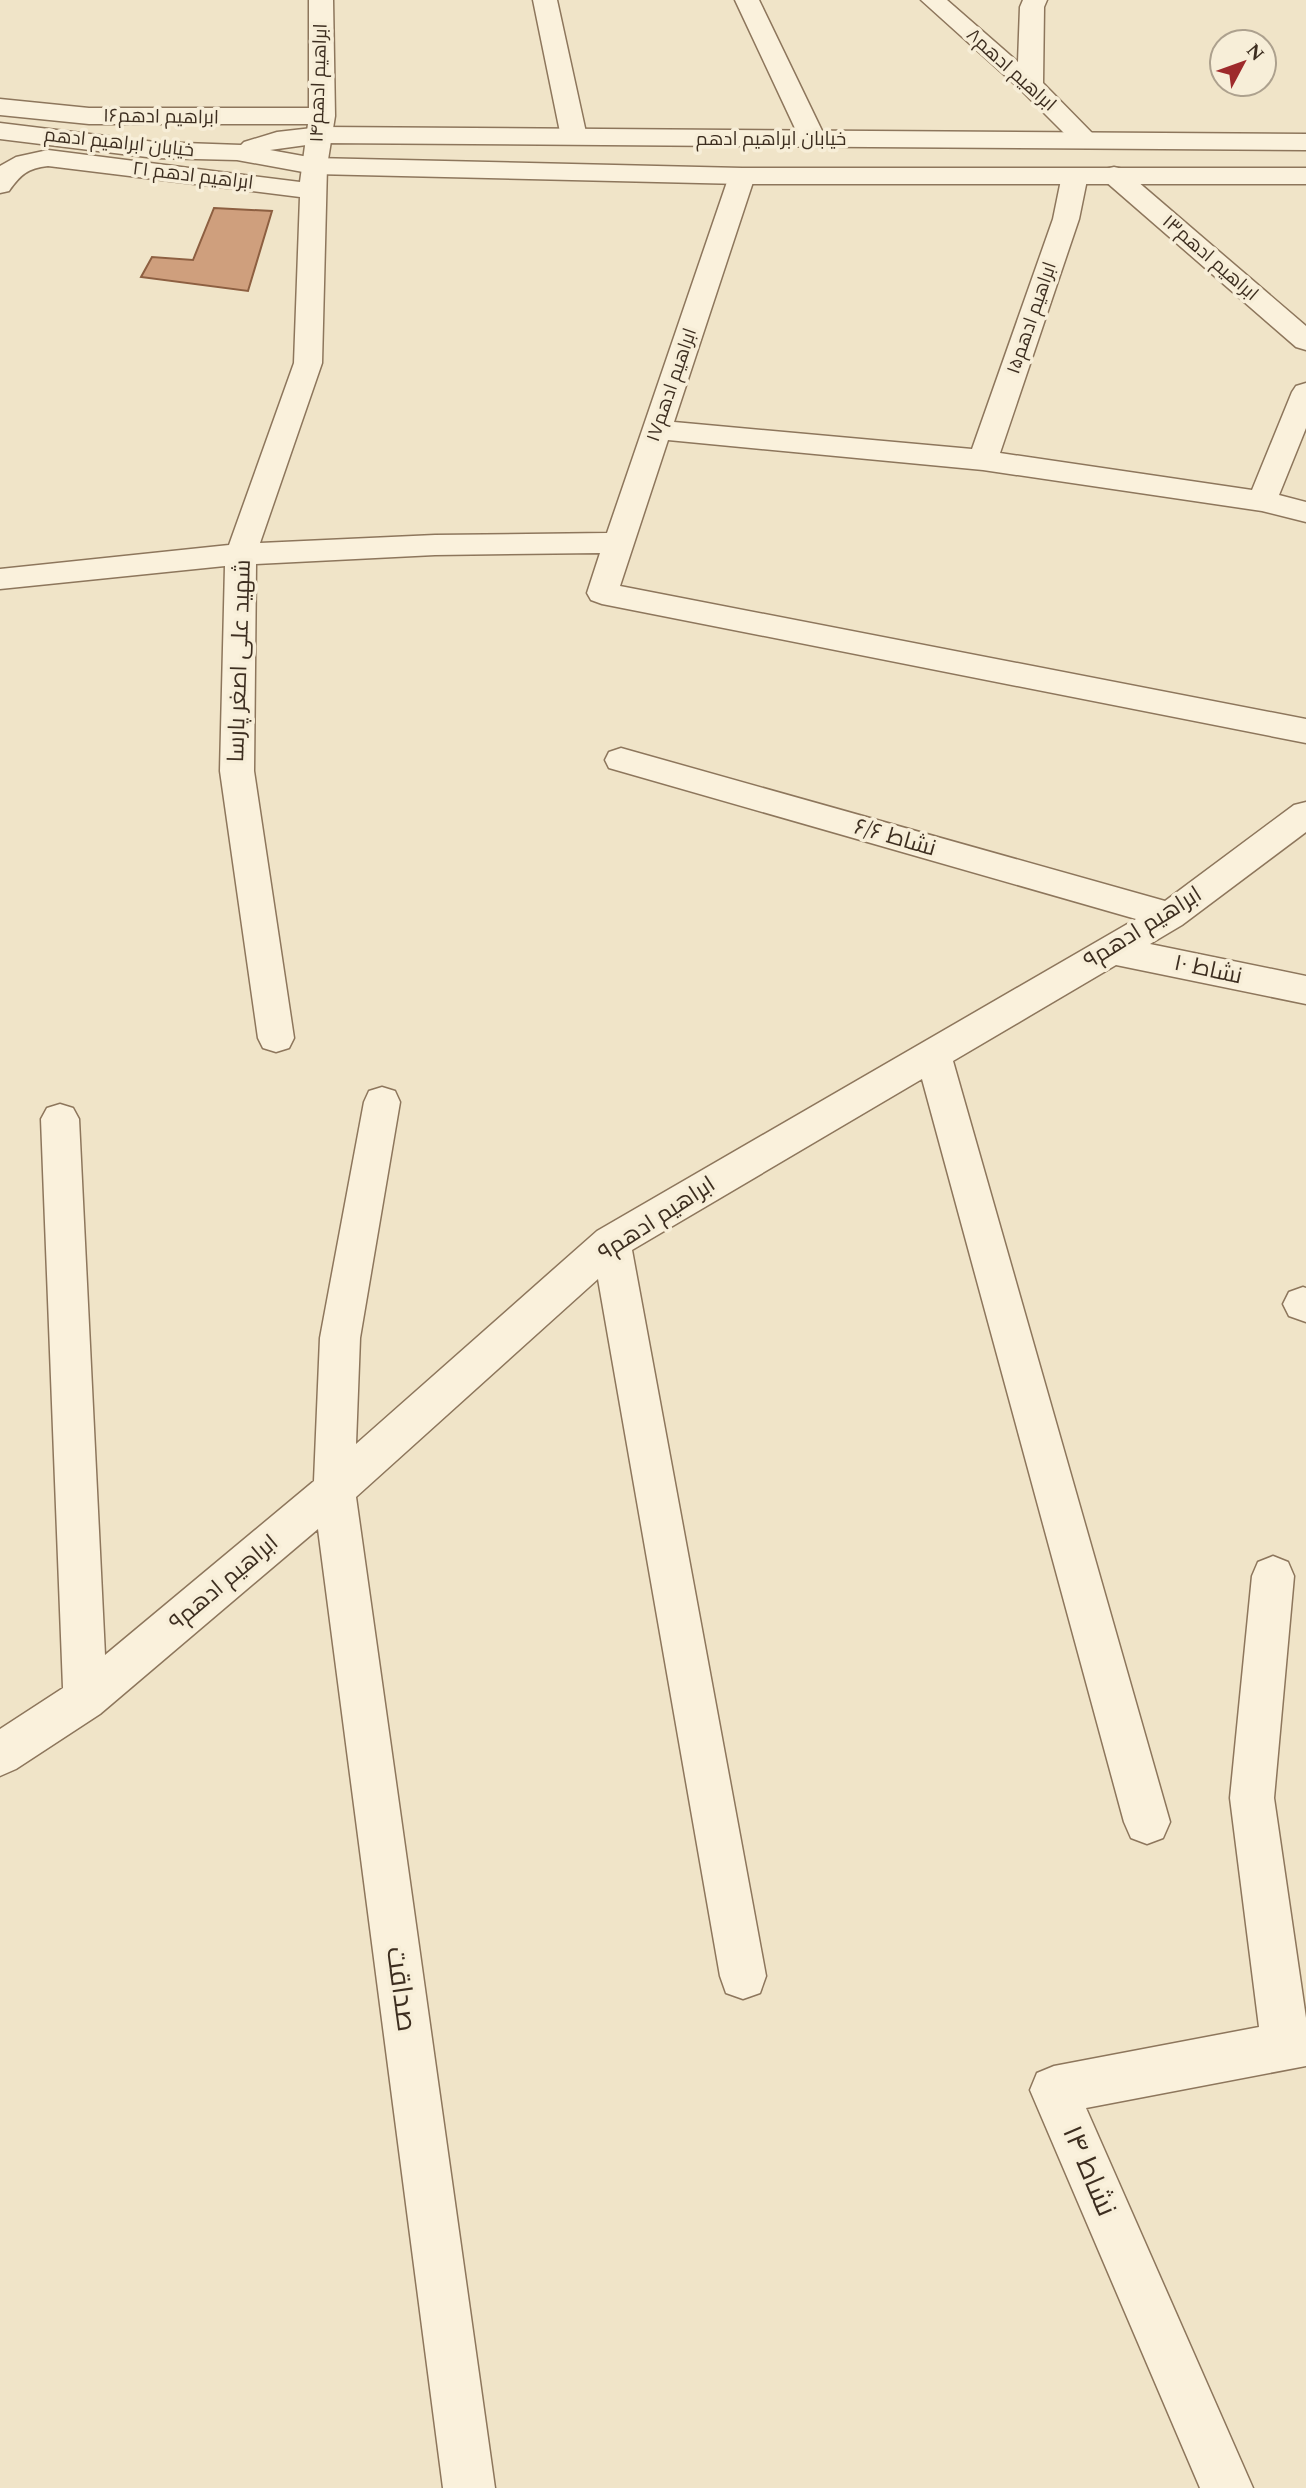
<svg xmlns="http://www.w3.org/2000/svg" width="1306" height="2488" font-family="Spectral,Cairo,serif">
	<rect width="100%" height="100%" fill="#f0e4c8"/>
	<path fill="#cf9f7d" stroke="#8d5f41" stroke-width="2" d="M 214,208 L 272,211 L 248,291 L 141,277 L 152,257 L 193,260 Z"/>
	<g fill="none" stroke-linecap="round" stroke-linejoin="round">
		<g stroke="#8d765c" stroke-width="3">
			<path id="minor" d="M 309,0 L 333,0 L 335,116 L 327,166 L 322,363 L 260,543 L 435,535 L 607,533 L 729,176 L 733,170 L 751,170 L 755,176 L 674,422 L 972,449 L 1053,219 L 1062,175 L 1066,169 L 1084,169 L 1088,175 L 1079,219 L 1000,453 L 1252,490 L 1292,392 L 1296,386 L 1306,383 L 1306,428 L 1279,495 L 1306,502 L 1306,522 L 1262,511 L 983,470 L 668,440 L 620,586 L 1306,719 L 1306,743 L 602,604 L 591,600 L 587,593 L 600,553 L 435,555 L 256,564 L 254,771 L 294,1038 L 289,1048 L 276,1052 L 263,1048 L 258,1038 L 220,771 L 225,566 L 0,589 L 0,569 L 229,545 L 294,363 L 300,197 L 48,166 C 28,168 20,175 9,191 L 0,193 L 0,166 L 16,157 L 48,150 L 300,182 L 308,124 L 89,124 L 0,115 L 0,99 L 89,108 L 309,108 Z
				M 533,0 L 557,0 L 587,137 L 583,142 L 565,142 L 561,137 Z
				M 735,0 L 759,0 L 826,139 L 822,144 L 804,144 L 800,139 Z
				M 921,0 L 947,0 L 1018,62 L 1020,7 L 1023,0 L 1047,0 L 1044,7 L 1043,83 L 1096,137 L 1100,142 L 1096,147 L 1078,147 L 1021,90 Z
				M 1114,167 L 1123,169 L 1306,326 L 1306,350 L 1296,347 L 1105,181 L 1101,175 L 1105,169 Z
				M 621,748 L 1165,901 L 1294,805 L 1306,802 L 1306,832 L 1182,925 L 1150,944 L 1306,976 L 1306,1004 L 1116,965 L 953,1061 L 1170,1822 L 1163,1838 L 1147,1844 L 1131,1838 L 1124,1822 L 922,1079 L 632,1250 L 766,1976 L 760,1993 L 743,1999 L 726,1993 L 720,1976 L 598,1279 L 356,1497 L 495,2488 L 443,2488 L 318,1529 L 100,1714 L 16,1769 L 0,1776 L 0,1729 L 63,1688 L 41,1119 L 47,1108 L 60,1104 L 73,1108 L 79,1119 L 105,1655 L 314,1481 L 320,1338 L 364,1102 L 369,1091 L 382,1087 L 395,1091 L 400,1102 L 360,1338 L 356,1444 L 597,1231 L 1136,919 L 609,768 L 605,760 L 609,752 Z
				M 1303,1287 L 1306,1288 L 1306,1322 L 1289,1316 L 1283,1304 L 1289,1292 Z
				M 1273,1556 L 1288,1562 L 1294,1576 L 1274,1798 L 1306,2018 L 1306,2066 L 1086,2108 L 1253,2488 L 1200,2488 L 1030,2090 L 1037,2073 L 1054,2066 L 1259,2027 L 1230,1798 L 1252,1576 L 1258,1562 Z"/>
		</g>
		<g stroke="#8d765c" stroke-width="3">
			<path id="tertiary" d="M 0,123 L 155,142 L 241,145 L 244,142 L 277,132 L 321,127 L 1306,134 L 1306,150 L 321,143 L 270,150 L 314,158 L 742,168 L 1306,168 L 1306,184 L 742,184 L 314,174 L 237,160 L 155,158 L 0,139 Z"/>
		</g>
		<use href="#minor" fill="#faf1dc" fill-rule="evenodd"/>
		<use href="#tertiary" fill="#faf1dc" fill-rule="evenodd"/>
	</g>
	<g text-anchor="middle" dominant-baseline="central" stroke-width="7" stroke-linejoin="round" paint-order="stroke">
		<g font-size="19" fill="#3d2e20" stroke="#f7eed8">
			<text transform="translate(1011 70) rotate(42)">ابراهیم ادهم۸</text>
			<text transform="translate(319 83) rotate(-88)">ابراهیم ادهم۱۴</text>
			<text transform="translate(161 117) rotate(1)">ابراهیم ادهم۱۶</text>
			<text x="771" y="139">خیابان ابراهیم ادهم</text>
			<text transform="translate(119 143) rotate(6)">خیابان ابراهیم ادهم</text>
			<text transform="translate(193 176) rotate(7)">ابراهیم ادهم ۲۱</text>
			<text transform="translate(1210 258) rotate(41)">ابراهیم ادهم۱۳</text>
			<text transform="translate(1032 318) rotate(-71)">ابراهیم ادهم۱۵</text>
			<text transform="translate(672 385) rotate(-71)">ابراهیم ادهم۱۷</text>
		</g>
		<g font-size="23" fill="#3d2e20" stroke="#f7eed8">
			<text transform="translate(240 661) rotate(-88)">شهید علی اصغر پارسا</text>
			<text transform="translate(895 838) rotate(16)">نشاط ۶/۶</text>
			<text transform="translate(1143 928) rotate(-32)">ابراهیم ادهم۹</text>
			<text transform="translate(1208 970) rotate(12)">نشاط ۱۰</text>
			<text transform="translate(657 1219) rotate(-33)">ابراهیم ادهم۹</text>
			<text transform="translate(224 1583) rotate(-40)">ابراهیم ادهم۹</text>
		</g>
		<g font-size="28" fill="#3d2e20" stroke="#f7eed8">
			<text transform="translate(401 1989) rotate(82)">صداقت</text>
			<text transform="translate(1089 2171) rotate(67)">نشاط ۱۴</text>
		</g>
	</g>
	<g transform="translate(1243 63) rotate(49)"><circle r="33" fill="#f7eed8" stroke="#ada18e" stroke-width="2"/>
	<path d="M0-5L12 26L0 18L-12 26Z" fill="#9e2a2b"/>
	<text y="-10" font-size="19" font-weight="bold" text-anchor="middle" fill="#3d2e20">N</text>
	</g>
</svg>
